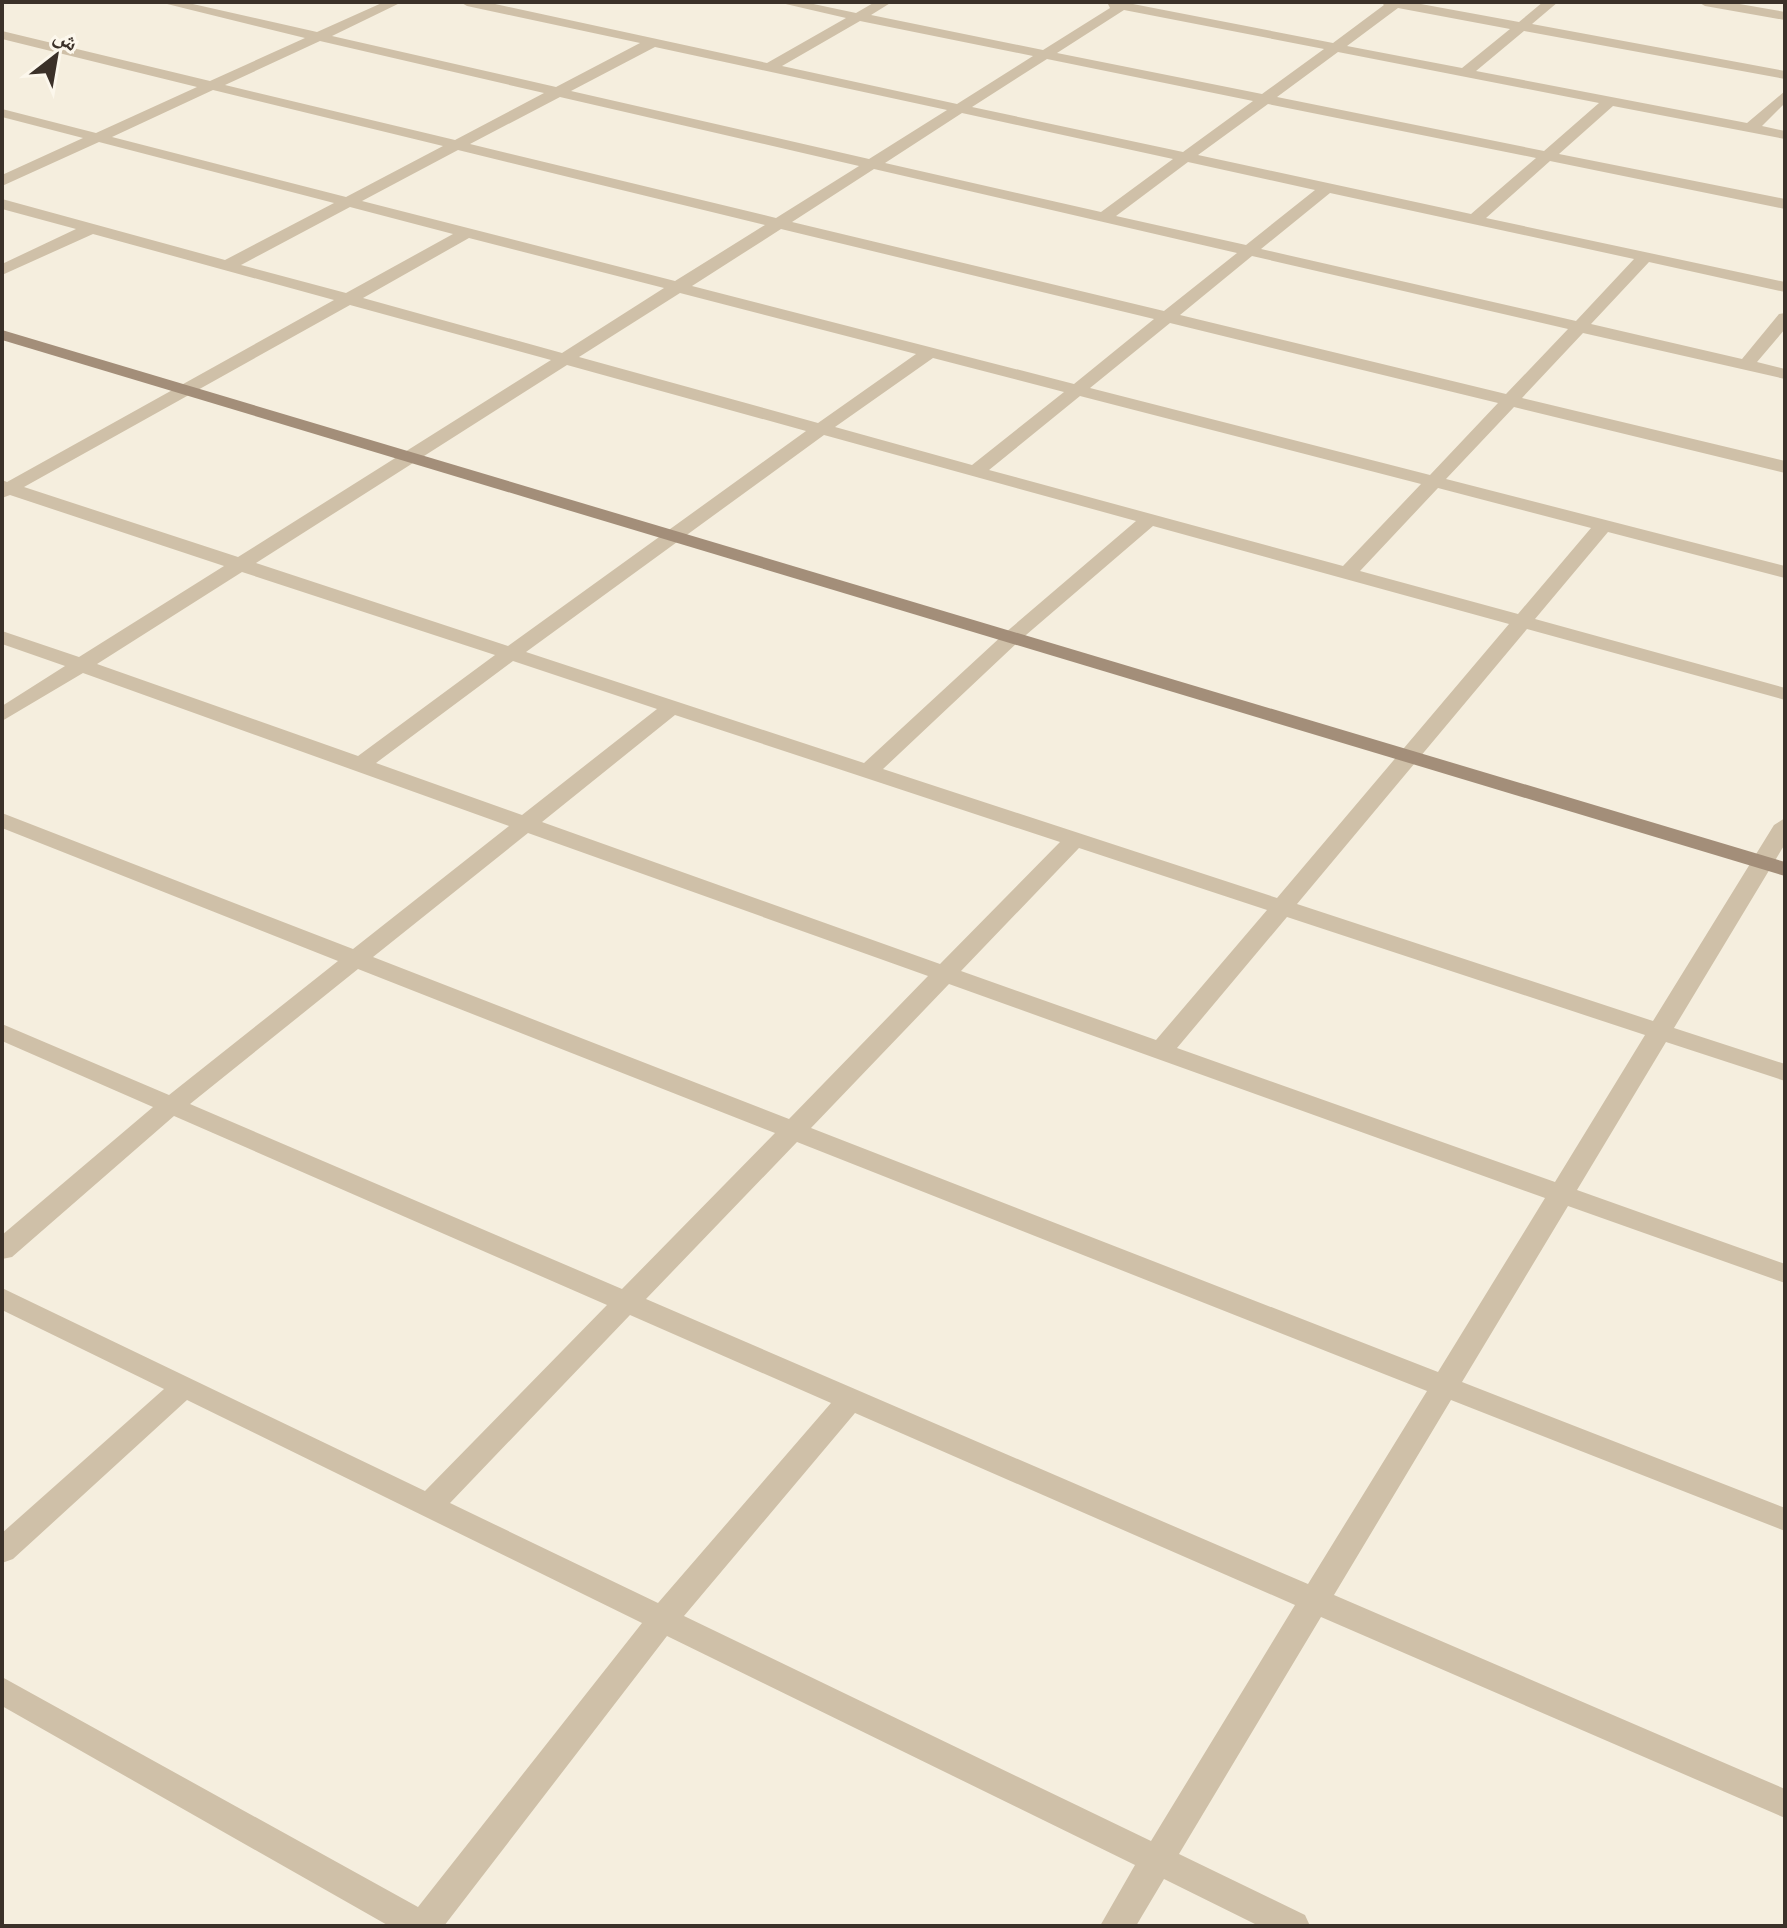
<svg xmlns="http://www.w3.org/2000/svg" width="1787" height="1928" font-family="Poppins,'Noto Naskh Arabic',sans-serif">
	<rect width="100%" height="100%" fill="#f5eede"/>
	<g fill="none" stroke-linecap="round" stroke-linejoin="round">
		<path fill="#cfc0a8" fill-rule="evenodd" d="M 159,2 L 184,2 L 317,32 L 384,2 L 402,2 L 332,36 L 556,87 L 640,43 L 467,6 L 460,2 L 486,2 L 767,63 L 846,18 L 777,2 L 804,2 L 856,13 L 875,2 L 892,2 L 871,15 L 1043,50 L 1110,8 L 1107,2 L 1135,2 L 1133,4 L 1333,43 L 1384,5 L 1381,2 L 1410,2 L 1519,22 L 1543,2 L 1558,2 L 1532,24 L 1785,71 L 1785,79 L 1524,31 L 1476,71 L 1747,123 L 1785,91 L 1785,103 L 1762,126 L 1785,131 L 1785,139 L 1613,106 L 1559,154 L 1785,199 L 1785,209 L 1550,161 L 1486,218 L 1785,282 L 1785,292 L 1649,262 L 1591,324 L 1742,359 L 1779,314 L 1785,313 L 1785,329 L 1757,362 L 1785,369 L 1785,379 L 1583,333 L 1522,398 L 1785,461 L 1785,473 L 1514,407 L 1446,479 L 1785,566 L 1785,578 L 1608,532 L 1535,619 L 1785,688 L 1785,700 L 1527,629 L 1297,904 L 1653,1021 L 1774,825 L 1785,818 L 1785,844 L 1674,1028 L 1785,1064 L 1785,1081 L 1666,1042 L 1577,1190 L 1785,1264 L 1785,1283 L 1568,1206 L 1462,1382 L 1785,1508 L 1785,1531 L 1451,1400 L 1334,1595 L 1785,1789 L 1785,1818 L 1321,1617 L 1179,1854 L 1305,1915 L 1310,1926 L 1259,1926 L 1164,1879 L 1136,1926 L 1100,1926 L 1135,1865 L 667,1636 L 444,1926 L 389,1926 L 2,1706 L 2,1677 L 418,1907 L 642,1623 L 187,1400 L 13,1559 L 2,1563 L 2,1533 L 164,1389 L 2,1310 L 2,1288 L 425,1491 L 607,1305 L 174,1116 L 12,1257 L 2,1259 L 2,1235 L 153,1107 L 2,1041 L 2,1024 L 169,1095 L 338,961 L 2,828 L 2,813 L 353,949 L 509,826 L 83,673 L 2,721 L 2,706 L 65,666 L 2,644 L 2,631 L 79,657 L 224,566 L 10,495 L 2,498 L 2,480 L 7,482 L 334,300 L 93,234 L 2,275 L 2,264 L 76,229 L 2,209 L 2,199 L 225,260 L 334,203 L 99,142 L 2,186 L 2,175 L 83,138 L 2,117 L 2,109 L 96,133 L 197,87 L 2,39 L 2,31 L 210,81 L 305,38 ZM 1398,8 L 1510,29 L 1462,68 L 1347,46 ZM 1124,10 L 1324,49 L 1262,94 L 1057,53 ZM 860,21 L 1033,56 L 957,104 L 782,66 ZM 320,41 L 544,93 L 455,140 L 225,85 ZM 655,47 L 947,110 L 869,159 L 571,91 ZM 1338,52 L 1599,103 L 1544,151 L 1277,97 ZM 1047,59 L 1253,101 L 1183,152 L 972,107 ZM 213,90 L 443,146 L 346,197 L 112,137 ZM 560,97 L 859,166 L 776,218 L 470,144 ZM 1268,104 L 1536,158 L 1471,214 L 1198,155 ZM 962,113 L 1173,159 L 1101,212 L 885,163 ZM 458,150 L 765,225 L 675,281 L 362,201 ZM 1188,162 L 1315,190 L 1246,245 L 1116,216 ZM 874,169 L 1237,253 L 1164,311 L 792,222 ZM 1330,193 L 1634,259 L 1576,321 L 1261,249 ZM 350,207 L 453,234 L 346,293 L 241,265 ZM 781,229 L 1154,319 L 1074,384 L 692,286 ZM 469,238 L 664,288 L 562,353 L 363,298 ZM 1252,256 L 1568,329 L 1506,394 L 1180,315 ZM 680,293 L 916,354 L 818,423 L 579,357 ZM 350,305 L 551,360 L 238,557 L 24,487 ZM 1170,323 L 1498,403 L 1430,475 L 1090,388 ZM 933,358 L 1064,392 L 972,465 L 835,427 ZM 567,365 L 806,431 L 508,646 L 256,563 ZM 1080,396 L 1421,484 L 1343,566 L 989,470 ZM 824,435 L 1136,521 L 1005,633 L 864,763 L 526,652 ZM 1438,488 L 1591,528 L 1518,614 L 1360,571 ZM 1153,526 L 1509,624 L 1277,898 L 883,769 L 1019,641 ZM 242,572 L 495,655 L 358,756 L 97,664 ZM 513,661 L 657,709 L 522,815 L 376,763 ZM 675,715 L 1060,842 L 940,964 L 542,822 ZM 528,833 L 928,976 L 789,1119 L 373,957 ZM 1079,848 L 1267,910 L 1156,1040 L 961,971 ZM 1287,917 L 1645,1035 L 1555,1182 L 1177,1048 ZM 358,969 L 775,1133 L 622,1289 L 190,1104 ZM 949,984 L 1545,1198 L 1438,1372 L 811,1128 ZM 797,1142 L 1427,1391 L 1308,1584 L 646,1299 ZM 630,1315 L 831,1403 L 658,1603 L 450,1503 ZM 855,1413 L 1295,1605 L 1151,1841 L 684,1616 Z
			M 1698,2 L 1728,2 L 1785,12 L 1785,20 L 1705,6 Z"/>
		<path fill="#a38e79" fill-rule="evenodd" d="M 2,330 L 1785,862 L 1785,876 L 2,340 Z"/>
	</g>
	<rect width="1787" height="1928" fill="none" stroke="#3b3129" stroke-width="8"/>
	<g transform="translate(56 56) rotate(31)" stroke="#fcf7ec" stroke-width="6" paint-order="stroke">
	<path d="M0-6L14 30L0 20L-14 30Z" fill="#3b3129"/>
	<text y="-12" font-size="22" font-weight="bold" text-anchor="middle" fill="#3b3129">ش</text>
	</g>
</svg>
